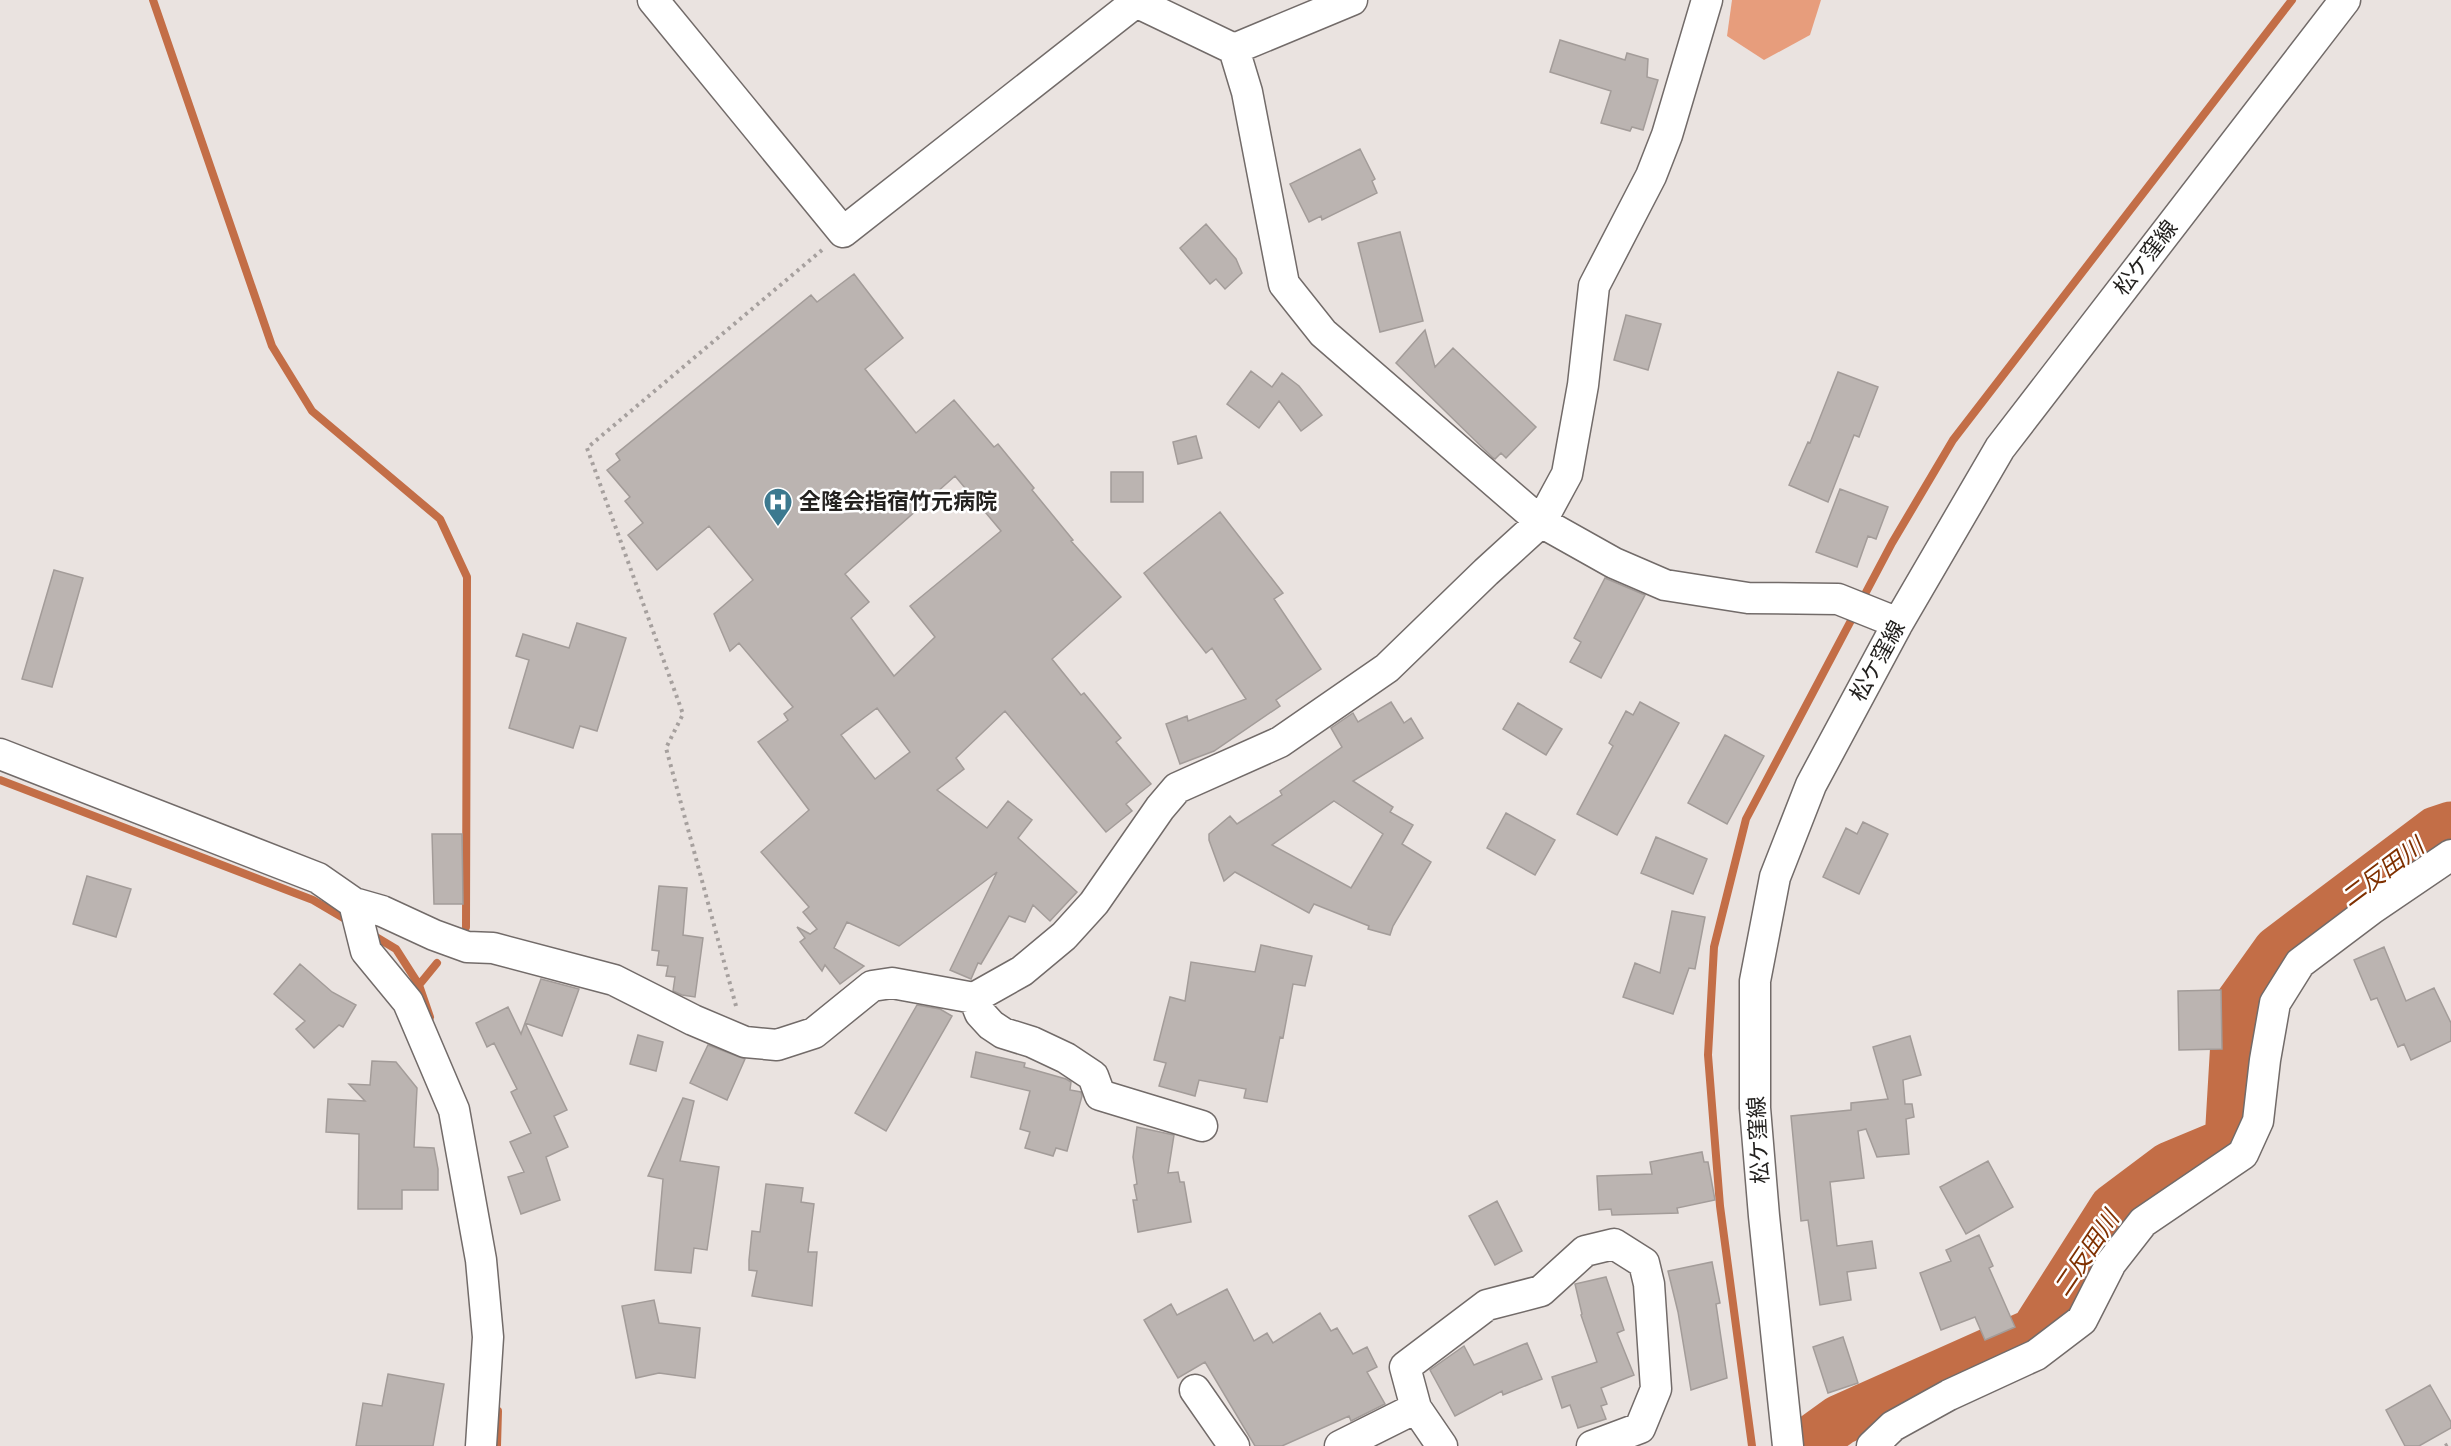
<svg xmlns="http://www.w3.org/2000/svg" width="2451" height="1446" font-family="'Alegreya Sans','Noto Sans JP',sans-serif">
	<rect width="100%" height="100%" fill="#eae3e0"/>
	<path fill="#e79d7c" d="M 1732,0 L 1821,0 L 1810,35 L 1764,60 L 1727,36 Z"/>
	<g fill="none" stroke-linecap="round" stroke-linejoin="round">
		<path stroke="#c36e47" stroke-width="8" d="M 153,0 L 272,346 L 312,411 L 440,519 L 467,577 L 466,927
			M 0,780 L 313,900 L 352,923
			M 371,934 L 396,949 L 419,985
			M 430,1017 L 419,985 L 437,963
			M 497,1446 L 498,1411
			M 1752,1446 L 1720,1206 L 1708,1055 L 1714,947 L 1746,819 L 1892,543 L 1953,440 L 2292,0"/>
		<path stroke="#c36e47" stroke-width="51" d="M 1804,1446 L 1840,1420 L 2035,1333 L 2114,1209 L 2170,1167 L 2230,1142 L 2238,1007 L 2278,951 L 2436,832 L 2451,827"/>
	</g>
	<path fill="#bbb4b1" stroke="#a39c99" stroke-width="1.5" fill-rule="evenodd" d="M 1560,40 L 1625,60 L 1627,53 L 1648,59 L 1647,77 L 1658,80 L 1643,130 L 1632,127 L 1630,131 L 1601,123 L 1611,91 L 1550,72 Z
		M 1360,149 L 1375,179 L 1372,181 L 1377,193 L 1322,220 L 1321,216 L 1309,222 L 1290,184 Z
		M 1206,224 L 1236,259 L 1242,273 L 1225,289 L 1216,279 L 1210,284 L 1180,248 Z
		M 1400,232 L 1423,321 L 1380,332 L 1358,243 Z
		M 854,274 L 903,338 L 865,369 L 916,433 L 954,400 L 994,447 L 998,444 L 1034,488 L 1032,490 L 1073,540 L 1071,541 L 1121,597 L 1052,659 L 1081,695 L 1084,693 L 1121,738 L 1116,742 L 1151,784 L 1126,804 L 1132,811 L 1106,832 L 1005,711 L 956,758 L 964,769 L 937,790 L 987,828 L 1008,801 L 1032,820 L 1018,838 L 1077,892 L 1050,921 L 1033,905 L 1025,922 L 1009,916 L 981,964 L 978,963 L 971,979 L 950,970 L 997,872 L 899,946 L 847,922 L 834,948 L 864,966 L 840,984 L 825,965 L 822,971 L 800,942 L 805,938 L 797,927 L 810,934 L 817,929 L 803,912 L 809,907 L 761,852 L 809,810 L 758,742 L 788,720 L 784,714 L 793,707 L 739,643 L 730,651 L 714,614 L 753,580 L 709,526 L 657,570 L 628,535 L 643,523 L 625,501 L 630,497 L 607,470 L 620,460 L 616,454 L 811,295 L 817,302 ZM 955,476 L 1001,531 L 910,606 L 935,637 L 894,676 L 851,618 L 869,602 L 845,574 ZM 877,708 L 910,752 L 875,779 L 841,735 Z
		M 1626,315 L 1661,324 L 1648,370 L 1614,360 Z
		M 1425,330 L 1435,367 L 1453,348 L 1536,427 L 1506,458 L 1501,453 L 1495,459 L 1493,458 L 1396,363 Z
		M 1251,371 L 1272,387 L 1282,373 L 1299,386 L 1322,415 L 1301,431 L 1279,401 L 1259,428 L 1227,404 Z
		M 1838,372 L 1878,387 L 1859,437 L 1854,435 L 1828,502 L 1789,485 L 1808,442 L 1810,443 Z
		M 1196,436 L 1202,458 L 1178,464 L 1173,442 Z
		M 1111,472 L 1143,472 L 1143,502 L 1111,502 Z
		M 1840,489 L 1888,507 L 1876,539 L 1868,536 L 1857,567 L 1816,552 Z
		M 1220,512 L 1283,593 L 1274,599 L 1321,669 L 1276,700 L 1280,706 L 1214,751 L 1180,764 L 1166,724 L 1187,716 L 1188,721 L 1246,699 L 1212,648 L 1206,653 L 1144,573 Z
		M 54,570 L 83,578 L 52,687 L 22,679 Z
		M 1605,578 L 1645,595 L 1601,678 L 1570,662 L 1581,642 L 1574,638 Z
		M 577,623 L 626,638 L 597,731 L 580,726 L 573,748 L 509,728 L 529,660 L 516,656 L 523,634 L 569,648 Z
		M 1391,702 L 1404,723 L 1411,718 L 1423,738 L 1353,781 L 1393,807 L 1390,812 L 1413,825 L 1402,844 L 1431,862 L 1393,926 L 1390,935 L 1368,929 L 1369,926 L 1314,904 L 1309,913 L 1235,872 L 1224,881 L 1209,840 L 1209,834 L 1230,816 L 1237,824 L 1282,795 L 1280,791 L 1342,747 L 1331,728 L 1353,713 L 1358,722 ZM 1334,801 L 1383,834 L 1351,888 L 1272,845 Z
		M 1640,702 L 1679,723 L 1617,835 L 1577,814 L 1613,746 L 1609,743 L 1626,711 L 1633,715 Z
		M 1518,703 L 1562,729 L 1546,755 L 1503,729 Z
		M 1725,735 L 1764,756 L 1727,824 L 1688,803 Z
		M 1506,813 L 1555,840 L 1535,875 L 1487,848 Z
		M 1863,822 L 1888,834 L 1859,894 L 1823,877 L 1846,828 L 1857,834 Z
		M 432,834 L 462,834 L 463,904 L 434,904 Z
		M 1656,837 L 1707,859 L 1693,894 L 1641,873 Z
		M 87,876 L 131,889 L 116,937 L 73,924 Z
		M 659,886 L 687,888 L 683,935 L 703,938 L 695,997 L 682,995 L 673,991 L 675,977 L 666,976 L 668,966 L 657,965 L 659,951 L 652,950 Z
		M 1672,911 L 1705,917 L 1695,969 L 1689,968 L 1673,1014 L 1623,997 L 1635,963 L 1660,973 Z
		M 1261,945 L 1312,956 L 1305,986 L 1293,984 L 1283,1038 L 1280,1037 L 1267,1102 L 1244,1098 L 1246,1089 L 1199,1080 L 1195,1096 L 1159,1086 L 1166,1063 L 1154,1060 L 1170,997 L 1185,1001 L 1191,962 L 1255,972 Z
		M 2384,947 L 2406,1001 L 2434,988 L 2451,1023 L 2451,1041 L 2411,1060 L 2404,1044 L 2398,1047 L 2377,998 L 2371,1000 L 2354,960 Z
		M 300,964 L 332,992 L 356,1005 L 343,1027 L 339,1025 L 314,1048 L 296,1029 L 305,1021 L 274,994 Z
		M 541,979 L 579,989 L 562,1036 L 525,1023 Z
		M 2221,990 L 2222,1049 L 2179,1050 L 2178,991 Z
		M 917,1005 L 940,1009 L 952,1016 L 886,1131 L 855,1113 Z
		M 508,1007 L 521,1034 L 525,1023 L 567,1110 L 554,1116 L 568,1147 L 546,1157 L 560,1200 L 521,1214 L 508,1177 L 524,1172 L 510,1142 L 531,1133 L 511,1092 L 517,1089 L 494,1043 L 487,1047 L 476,1023 Z
		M 638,1035 L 663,1042 L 656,1071 L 630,1064 Z
		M 1910,1036 L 1921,1075 L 1903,1080 L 1905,1104 L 1912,1104 L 1914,1117 L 1906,1119 L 1909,1154 L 1877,1157 L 1866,1129 L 1858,1131 L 1864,1178 L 1830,1182 L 1837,1246 L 1872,1241 L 1876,1268 L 1847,1272 L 1851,1300 L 1820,1305 L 1808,1220 L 1801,1221 L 1791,1116 L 1851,1110 L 1851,1103 L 1888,1099 L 1873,1047 Z
		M 708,1045 L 745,1059 L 727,1100 L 690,1083 Z
		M 976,1052 L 1025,1063 L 1024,1067 L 1066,1079 L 1071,1082 L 1070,1090 L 1081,1092 L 1082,1096 L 1067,1151 L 1056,1148 L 1053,1156 L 1025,1148 L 1030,1132 L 1020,1129 L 1030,1091 L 971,1077 Z
		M 372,1061 L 396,1062 L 417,1088 L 414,1147 L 434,1148 L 438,1169 L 438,1190 L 402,1190 L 402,1209 L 358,1209 L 359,1134 L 326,1132 L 328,1099 L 365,1101 L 349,1084 L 370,1085 Z
		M 683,1098 L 694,1101 L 680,1161 L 719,1167 L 707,1250 L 694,1248 L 691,1273 L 655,1270 L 663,1179 L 648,1176 Z
		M 1137,1127 L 1174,1135 L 1168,1173 L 1178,1172 L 1180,1182 L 1184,1182 L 1191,1222 L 1138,1232 L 1133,1200 L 1137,1200 L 1134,1185 L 1137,1184 L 1133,1157 Z
		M 1702,1152 L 1704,1162 L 1708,1162 L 1715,1200 L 1677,1208 L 1678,1213 L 1612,1215 L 1611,1209 L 1599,1210 L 1597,1176 L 1652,1174 L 1650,1162 Z
		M 1988,1161 L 2013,1207 L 1966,1234 L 1940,1187 Z
		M 766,1184 L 803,1188 L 801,1202 L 814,1204 L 808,1252 L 817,1252 L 812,1306 L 752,1296 L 757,1271 L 749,1270 L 749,1260 L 752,1231 L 760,1232 Z
		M 1497,1201 L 1522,1251 L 1495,1265 L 1469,1216 Z
		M 1979,1235 L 1993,1266 L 1989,1268 L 2015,1327 L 1985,1340 L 1975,1317 L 1941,1330 L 1920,1273 L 1951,1261 L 1946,1250 Z
		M 1712,1262 L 1720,1303 L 1716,1304 L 1727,1378 L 1691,1390 L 1678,1312 L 1668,1271 Z
		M 1606,1277 L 1624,1330 L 1617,1333 L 1634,1375 L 1601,1388 L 1607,1404 L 1601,1406 L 1606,1419 L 1578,1428 L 1570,1405 L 1562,1408 L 1552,1377 L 1597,1362 L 1581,1315 L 1582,1314 L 1575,1284 Z
		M 1227,1289 L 1254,1341 L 1267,1333 L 1273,1343 L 1320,1313 L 1331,1331 L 1337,1328 L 1353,1354 L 1367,1347 L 1377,1367 L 1367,1372 L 1385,1404 L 1351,1421 L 1349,1416 L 1282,1446 L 1255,1446 L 1205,1362 L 1178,1378 L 1144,1320 L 1171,1304 L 1177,1315 Z
		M 654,1300 L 659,1323 L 700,1328 L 695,1378 L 659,1373 L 636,1378 L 622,1306 Z
		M 1843,1337 L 1858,1383 L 1828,1393 L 1813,1347 Z
		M 1527,1343 L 1542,1379 L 1503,1395 L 1502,1391 L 1455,1416 L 1430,1370 L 1464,1346 L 1474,1365 Z
		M 388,1374 L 444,1384 L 433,1446 L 356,1446 L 363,1403 L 382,1406 Z
		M 2430,1385 L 2451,1422 L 2451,1428 L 2419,1446 L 2405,1446 L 2386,1410 Z"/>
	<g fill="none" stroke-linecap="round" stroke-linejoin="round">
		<g stroke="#726b69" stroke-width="33">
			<path id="minor" d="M 653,0 L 843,232 L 1136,2 L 1234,49 L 1247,92 L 1284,284 L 1323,333 L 1541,522 L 1614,563 L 1665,585 L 1748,598 L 1838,599 L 1898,623
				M 1234,49 L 1352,0
				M 0,754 L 318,878 L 354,903 L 382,911 L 434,935 L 467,947 L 493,948 L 614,980 L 693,1020 L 745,1042 L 777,1045 L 814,1033 L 872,986 L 892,983 L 974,998 L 1022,971 L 1064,936 L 1094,903 L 1160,808 L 1177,788 L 1280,742 L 1387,668 L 1486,572 L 1541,522 L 1567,474 L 1583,385 L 1594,286 L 1651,176 L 1667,135 L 1707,0
				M 354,903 L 366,951 L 408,1002 L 454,1110 L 481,1260 L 488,1337 L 481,1446
				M 974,998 L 980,1013 L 991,1025 L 1003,1033 L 1032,1042 L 1066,1058 L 1093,1076 L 1100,1095 L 1202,1126
				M 1195,1390 L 1234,1446
				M 1416,1408 L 1442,1446
				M 1340,1446 L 1416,1408 L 1405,1367 L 1487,1305 L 1541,1291 L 1585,1251 L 1614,1244 L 1644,1263 L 1649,1284 L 1656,1389 L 1640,1428 L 1592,1446
				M 1788,1446 L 1764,1216 L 1755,1108 L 1755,981 L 1775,877 L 1811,785 L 1898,623 L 2000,448 L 2345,0
				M 1872,1446 L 1893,1426 L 1949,1395 L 2036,1355 L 2082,1320 L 2111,1263 L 2143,1222 L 2243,1154 L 2258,1121 L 2265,1060 L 2275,1003 L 2300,963 L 2373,908 L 2451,855"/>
		</g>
		<path stroke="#a6a09e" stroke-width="4" stroke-dasharray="3 4.5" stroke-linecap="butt" d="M 736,1006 L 666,748 L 683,714 L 587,448 L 822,250
			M 2445,1446 L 2451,1443"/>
		<use href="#minor" stroke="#fff" stroke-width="30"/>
	</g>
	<defs>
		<g id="hospital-pin" transform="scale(1.5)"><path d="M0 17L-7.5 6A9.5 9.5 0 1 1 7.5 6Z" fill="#3c798f" stroke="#fff"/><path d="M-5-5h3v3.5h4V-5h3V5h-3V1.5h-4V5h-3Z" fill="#fff"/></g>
	</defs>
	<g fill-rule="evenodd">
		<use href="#hospital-pin" x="778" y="502"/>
	</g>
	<g text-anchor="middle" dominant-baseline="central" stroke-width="5" stroke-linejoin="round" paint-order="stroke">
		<g font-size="22" fill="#23211f" stroke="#fff">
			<text transform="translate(2146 258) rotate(-52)">松ケ窪線</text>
			<text transform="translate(1878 661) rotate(-61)">松ケ窪線</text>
			<text transform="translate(1759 1140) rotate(-93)">松ケ窪線</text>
		</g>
		<g font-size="22" font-weight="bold" fill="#23211f" stroke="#fff" text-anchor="start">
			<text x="799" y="502">全隆会指宿竹元病院</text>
		</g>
		<g font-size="24" font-style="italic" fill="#7f3000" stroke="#fff">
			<text transform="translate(2383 873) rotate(-37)">二反田川</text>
			<text transform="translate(2087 1254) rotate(-56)">二反田川</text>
		</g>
	</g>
</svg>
